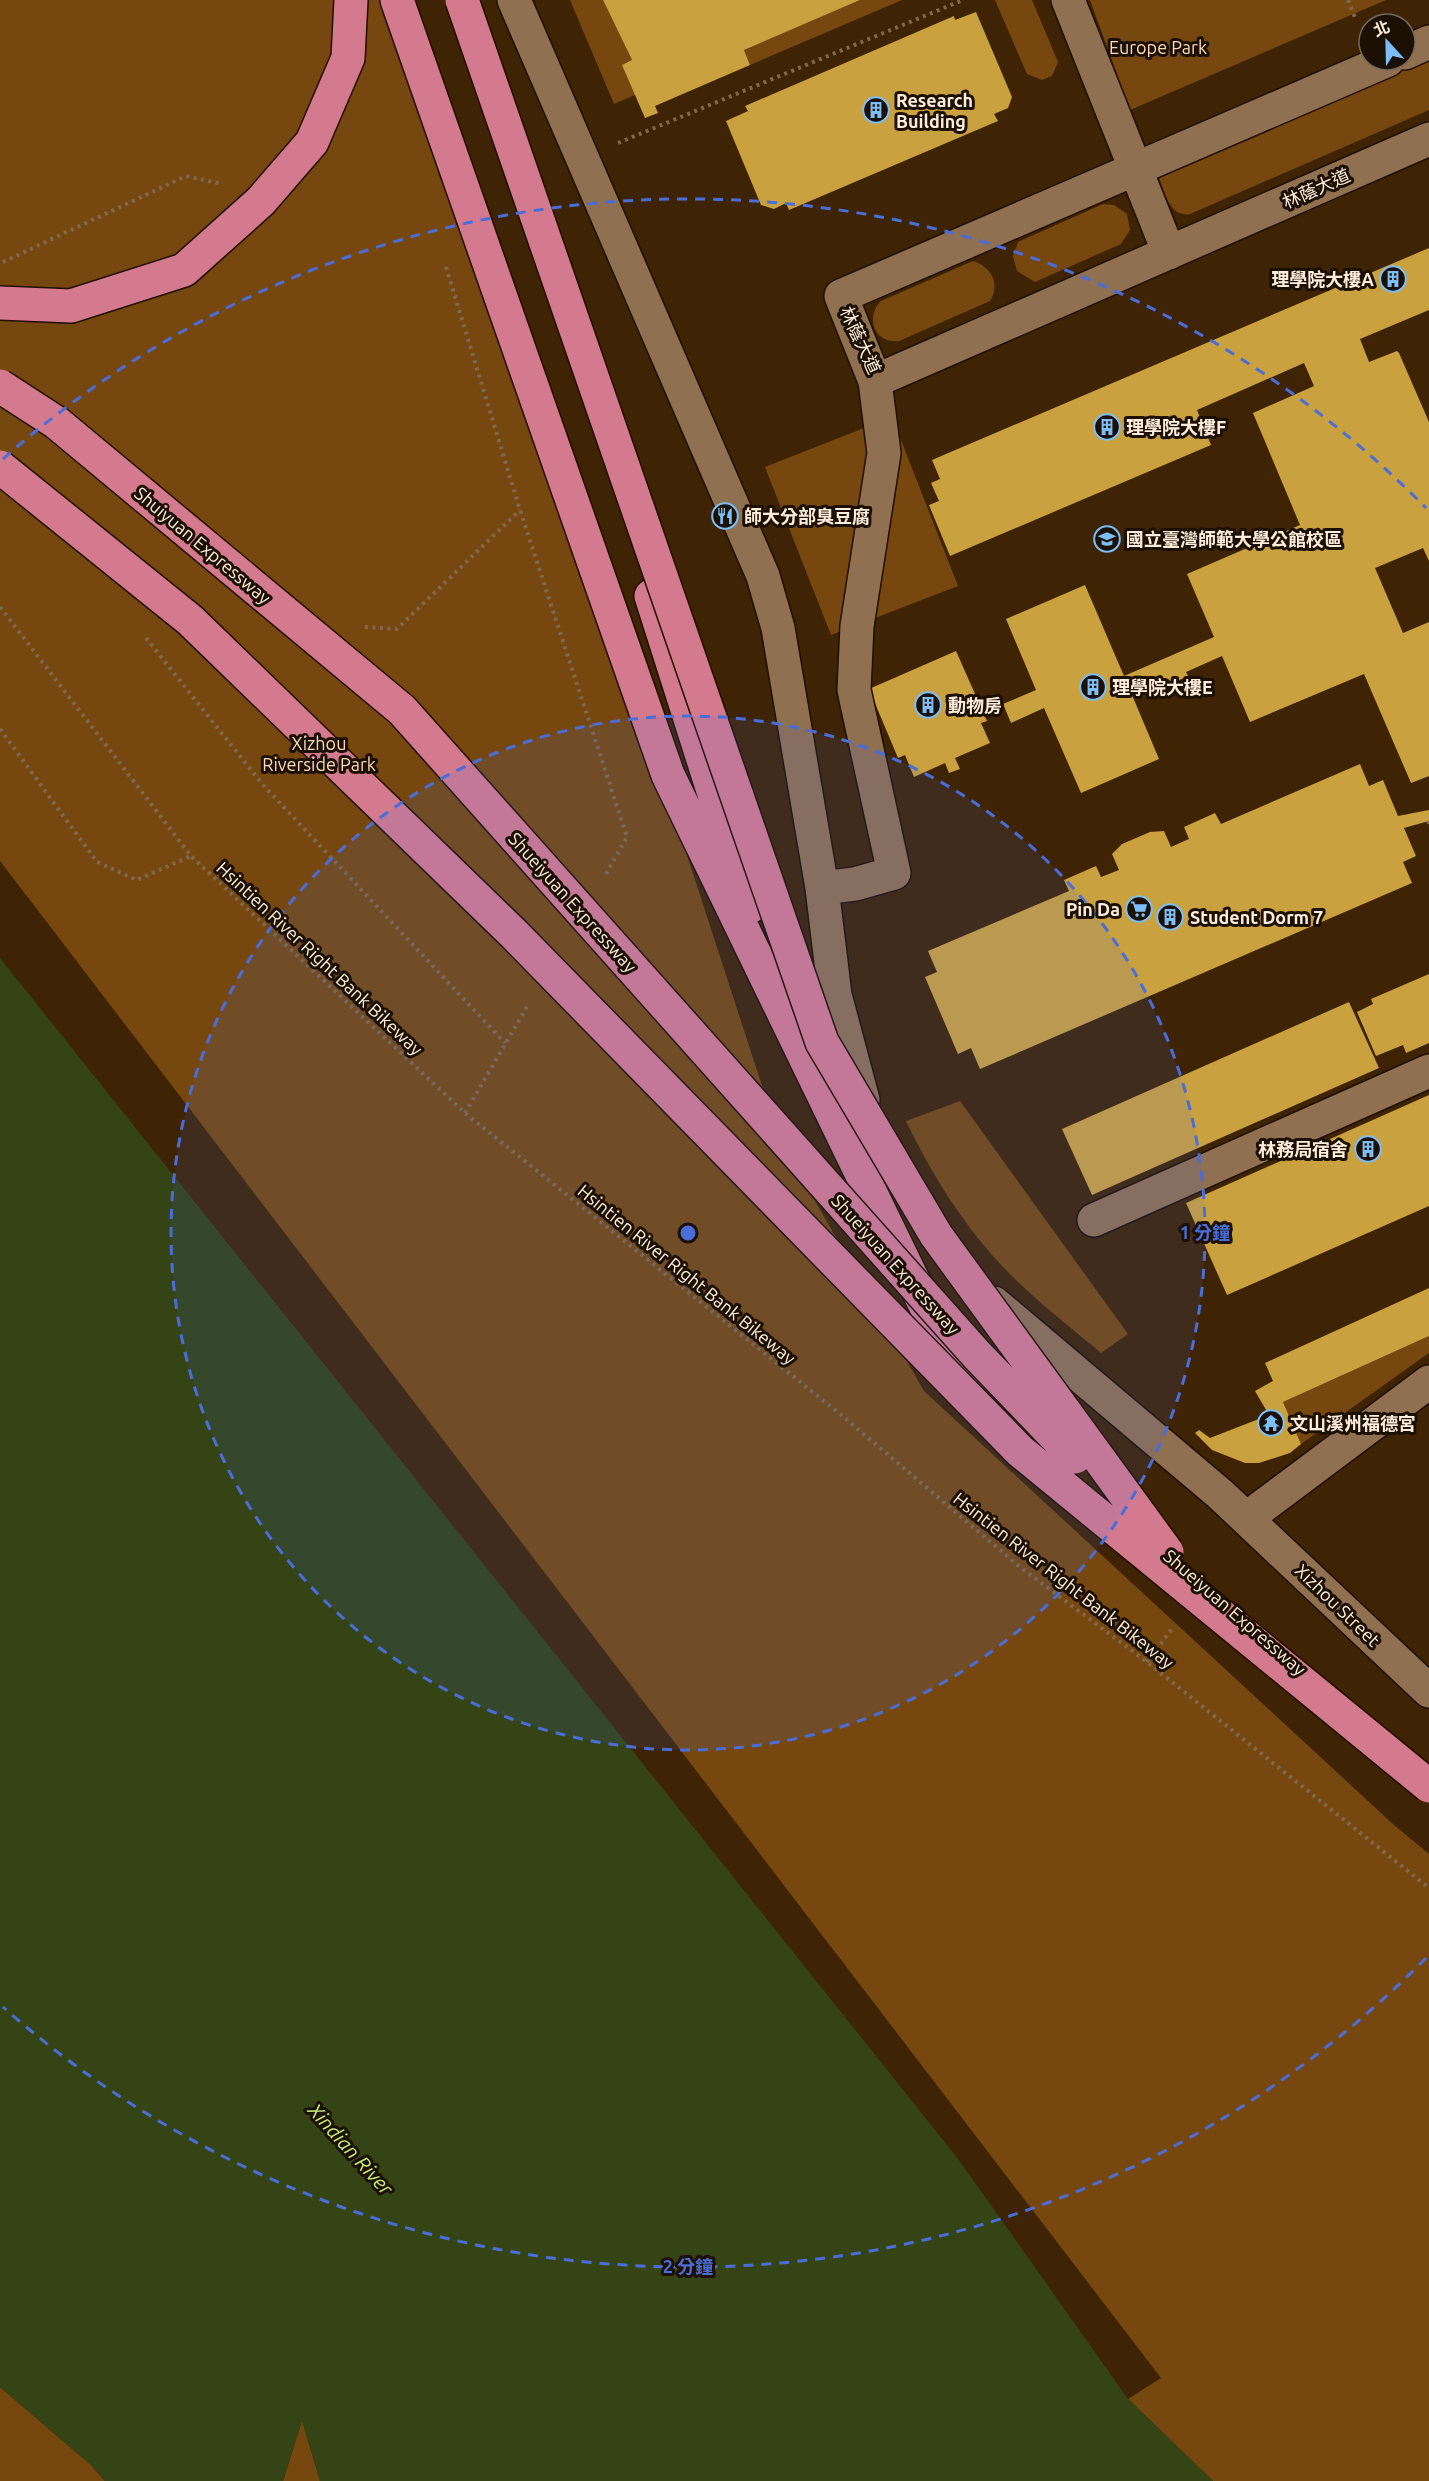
<svg xmlns="http://www.w3.org/2000/svg" width="1429" height="2481" font-family="Ubuntu,'Noto Sans TC',sans-serif">
	<rect width="100%" height="100%" fill="#3e2404"/>
	<path fill="#76480f" d="M 0,0 L 409,0 L 779,1138 L 924,1391 L 1394,1825 L 1429,1854 L 1429,2481 L 1213,2481 L 1128,2399 L 1161,2378 L 0,861 Z
		M 570,0 L 603,0 L 632,60 L 635,95 L 614,104 Z
		M 860,0 L 902,0 L 750,65 L 744,50 Z
		M 995,0 L 1032,0 L 1058,62 L 1052,76 L 1042,80 L 1027,74 Z
		M 1090,0 L 1386,0 L 1130,110 Z
		M 1429,57 L 1429,110 L 1190,214 C 1169,218 1164,190 1158,175 Z
		M 1103,204 L 1114,205 L 1127,214 L 1130,230 L 1121,244 L 1035,282 L 1017,271 L 1013,256 L 1018,242 Z
		M 973,261 C 991,267 1001,283 990,301 L 899,341 C 874,344 865,317 881,301 Z
		M 892,417 L 958,586 L 831,635 L 765,467 Z
		M 960,1101 L 1128,1334 L 1101,1353 C 1074,1330 1044,1307 1018,1282 C 970,1236 935,1181 906,1121 Z
		M 1429,1336 L 1429,1353 L 1301,1444 L 1283,1402 Z
		M 0,2387 L 91,2465 L 105,2481 L 0,2481 Z
		M 302,2420 L 320,2481 L 283,2481 Z"/>
	<path fill="#344414" d="M 0,958 L 959,2160 L 1128,2399 L 1213,2481 L 320,2481 L 302,2421 L 283,2481 L 105,2481 L 91,2465 L 0,2387 Z"/>
	<path fill="#caa13f" d="M 603,0 L 860,0 L 744,50 L 750,65 L 655,106 L 658,113 L 645,118 L 622,65 L 632,60 Z
		M 976,12 L 1012,97 L 1008,108 L 994,114 L 998,121 L 789,210 L 786,203 L 774,209 L 761,205 L 726,121 L 748,111 L 745,106 L 954,16 L 955,20 Z
		M 1429,248 L 1429,310 L 1360,339 L 1369,362 L 1397,351 L 1399,353 L 1429,422 L 1429,561 L 1423,548 L 1375,568 L 1403,633 L 1429,622 L 1429,776 L 1411,783 L 1364,674 L 1250,722 L 1222,656 L 1186,672 L 1188,676 L 1171,684 L 1169,679 L 1132,695 L 1159,759 L 1081,793 L 1044,708 L 1011,723 L 1003,704 L 1036,690 L 1006,619 L 1085,585 L 1124,676 L 1214,637 L 1187,574 L 1300,525 L 1253,413 L 1314,386 L 1304,363 L 1197,410 L 1211,445 L 950,556 L 929,505 L 939,501 L 931,483 L 940,479 L 932,460 Z
		M 956,651 L 987,721 L 981,723 L 990,743 L 955,758 L 960,769 L 949,773 L 945,763 L 914,777 L 905,755 L 898,758 L 869,689 Z
		M 1360,764 L 1369,786 L 1383,780 L 1398,816 L 1429,810 L 1429,821 L 1404,828 L 1416,856 L 1403,862 L 1412,883 L 980,1069 L 971,1048 L 958,1054 L 925,977 L 937,972 L 928,951 L 1069,891 L 1064,880 L 1096,866 L 1101,877 L 1119,870 L 1112,854 L 1122,844 L 1150,832 L 1164,831 L 1171,847 L 1189,839 L 1184,827 L 1215,813 L 1221,824 Z
		M 1429,974 L 1429,1043 L 1406,1053 L 1403,1045 L 1376,1056 L 1357,1012 L 1373,1004 L 1371,999 Z
		M 1349,1002 L 1379,1068 L 1092,1195 L 1062,1129 Z
		M 1429,1095 L 1429,1206 L 1227,1295 L 1186,1203 Z
		M 1429,1288 L 1429,1336 L 1283,1402 L 1301,1444 L 1290,1453 L 1259,1463 L 1245,1463 L 1212,1450 L 1195,1433 L 1199,1430 L 1210,1438 L 1269,1415 L 1255,1391 L 1273,1381 L 1265,1363 Z"/>
	<g fill="none" stroke-linecap="round" stroke-linejoin="round">
		<g stroke="#210e00" stroke-width="36">
			<path id="minor" d="M 514,0 L 763,576 L 778,628 L 822,888 L 835,995 L 863,1100
				M 1068,0 L 1169,253
				M 1405,53 L 1429,42
				M 875,381 L 1429,139
				M 822,888 L 855,884 L 894,873 L 854,690 L 857,626 L 884,453 L 875,381 L 841,296 L 1388,60
				M 1094,1220 L 1429,1071
				M 994,1303 L 1220,1494 L 1429,1691
				M 1247,1518 L 1429,1382"/>
		</g>
		<g stroke="#210e00" stroke-width="36">
			<path id="highway" d="M 397,0 L 668,775 L 945,1346 L 984,1400
				M 0,303 L 71,306 L 184,270 L 261,201 L 312,142 L 348,58 L 351,0
				M 651,596 L 750,907"/>
		</g>
		<path stroke="#7f684d" stroke-width="4" stroke-dasharray="3 4.5" stroke-linecap="butt" d="M 1348,0 L 1356,20
			M 618,143 L 963,0
			M 3,262 L 186,176 L 222,184
			M 446,267 L 520,510 L 627,837 L 604,877
			M 0,607 L 191,856 L 465,1113 L 840,1414 L 1020,1567 L 1147,1662 L 1429,1888
			M 365,627 L 397,629 L 520,510
			M 146,638 L 263,785 L 505,1043
			M 0,729 L 97,862 L 137,880 L 191,856
			M 1428,821 L 1429,824
			M 465,1113 L 528,1005
			M 1147,1662 L 1174,1626"/>
		<use href="#minor" stroke="#8f7051" stroke-width="33"/>
		<use href="#highway" stroke="#d47a8f" stroke-width="33"/>
		<g stroke="#210e00" stroke-width="36" stroke-linecap="butt">
			<path id="highway-bridge" d="M 462,0 L 822,1042 L 936,1235 L 1167,1552
				M 0,386 L 57,423 L 402,710 L 977,1355 L 1075,1457
				M 0,467 L 190,620 L 514,934 L 1020,1451 L 1429,1786"/>
		</g>
		<use href="#highway-bridge" stroke="#d47a8f" stroke-width="33"/>
	</g>
	<circle cx="688" cy="1233" r="517" fill="#4a6ed9" fill-opacity=".12"/>
	<g fill="none" stroke="#4a6ed9" stroke-width="3" stroke-dasharray="10 8">
		<circle cx="688" cy="1233" r="517"/>
		<path d="M1426 1958A1034 1034 0 0 1 3 2007M3 459A1034 1034 0 0 1 1426 508"/>
	</g>
	<defs>
		<g id="building-ring" transform="scale(1.35)"><circle r="9.5" fill="#1c1005" stroke="#7bbef8" stroke-width="1.5"/><path d="M-4-6H4V6H1V3H-1V6H-4ZM-2.5-4.3h1.7v1.8h-1.7ZM.8-4.3h1.7v1.8H.8ZM-2.5-1h1.7V.8h-1.7ZM.8-1h1.7V.8H.8Z" fill="#7bbef8"/></g>
		<g id="restaurant-ring" transform="scale(1.35)"><circle r="9.5" fill="#1c1005" stroke="#7bbef8" stroke-width="1.5"/><path d="M-5-6h1v4h1v-4h1v4h1v-4h1v5L-1.5 .5V6h-2V.5L-5-1ZM5-6V6H3V1.5H1.5Q1.5-4 5-6Z" fill="#7bbef8"/></g>
		<g id="university-ring" transform="scale(1.35)"><circle r="9.5" fill="#1c1005" stroke="#7bbef8" stroke-width="1.5"/><path d="M0-5L7-2L0 1L-7-2ZM-4 1L0 2.5L4 1V4Q0 6-4 4Z" fill="#7bbef8"/></g>
		<g id="supermarket-ring" transform="scale(1.35)"><circle r="9.5" fill="#1c1005" stroke="#7bbef8" stroke-width="1.5"/><path d="M-6-5.5h2.5l.6 2H6L4.5 2H-2.5L-4.4-4H-6ZM-1.5 3.2a1.3 1.3 0 1 0 .1 0ZM3 3.2a1.3 1.3 0 1 0 .1 0Z" fill="#7bbef8"/></g>
		<g id="temple-ring" transform="scale(1.35)"><circle r="9.5" fill="#1c1005" stroke="#7bbef8" stroke-width="1.5"/><path d="M0-6L5-2H3V0L6.5 2.5H4V6H1.5V3h-3V6H-4V2.5H-6.5L-3 0V-2H-5Z" fill="#7bbef8"/></g>
	</defs>
	<g fill-rule="evenodd">
		<use href="#building-ring" x="876" y="110"/>
		<use href="#building-ring" x="1393" y="279"/>
		<use href="#building-ring" x="1107" y="427"/>
		<use href="#restaurant-ring" x="725" y="516"/>
		<use href="#university-ring" x="1107" y="539"/>
		<use href="#building-ring" x="1093" y="687"/>
		<use href="#building-ring" x="928" y="705"/>
		<use href="#supermarket-ring" x="1139" y="909"/>
		<use href="#building-ring" x="1170" y="917"/>
		<use href="#building-ring" x="1368" y="1149"/>
		<use href="#temple-ring" x="1271" y="1423"/>
	</g>
	<g text-anchor="middle" dominant-baseline="central" stroke-width="6" stroke-linejoin="round" paint-order="stroke">
		<g font-size="18" fill="#fdd9b6" stroke="#1c1005">
			<text x="1158" y="47">Europe Park</text>
			<text x="319" y="743">Xizhou<tspan x="319" dy="21">Riverside Park</tspan></text>
		</g>
		<g font-size="18" font-weight="bold" fill="#feeddc" stroke="#1c1005" text-anchor="start">
			<text x="896" y="100">Research<tspan x="896" dy="21">Building</tspan></text>
			<text x="1374" y="279" text-anchor="end">理學院大樓A</text>
			<text x="1126" y="427">理學院大樓F</text>
			<text x="744" y="516">師大分部臭豆腐</text>
			<text x="1126" y="539">國立臺灣師範大學公館校區</text>
			<text x="1112" y="687">理學院大樓E</text>
			<text x="948" y="705">動物房</text>
			<text x="1120" y="909" text-anchor="end">Pin Da</text>
			<text x="1190" y="917">Student Dorm 7</text>
			<text x="1348" y="1149" text-anchor="end">林務局宿舍</text>
			<text x="1290" y="1423">文山溪州福德宮</text>
		</g>
		<g font-size="18" fill="#feeddc" stroke="#1c1005">
			<text transform="translate(1316 188) rotate(-24)">林蔭大道</text>
			<text transform="translate(861 340) rotate(65)">林蔭大道</text>
			<text transform="translate(203 545) rotate(40)">Shuiyuan Expressway</text>
			<text transform="translate(573 902) rotate(48)">Shueiyuan Expressway</text>
			<text transform="translate(320 958) rotate(43)">Hsintien River Right Bank Bikeway</text>
			<text transform="translate(896 1264) rotate(48)">Shueiyuan Expressway</text>
			<text transform="translate(687 1274) rotate(39)">Hsintien River Right Bank Bikeway</text>
			<text transform="translate(1064 1580) rotate(38)">Hsintien River Right Bank Bikeway</text>
			<text transform="translate(1338 1605) rotate(44)">Xizhou Street</text>
			<text transform="translate(1235 1612) rotate(41)">Shueiyuan Expressway</text>
		</g>
		<g font-size="20" font-style="italic" fill="#c4ee78" stroke="#1c1005">
			<text transform="translate(351 2149) rotate(48)">Xindian River</text>
		</g>
	</g>
	<circle cx="688" cy="1233" r="9" fill="#4a6ed9" stroke="#1c1005" stroke-width="3"/>
	<g font-size="18" text-anchor="middle" font-weight="bold" fill="#4a6ed9" stroke="#1c1005" stroke-width="6" stroke-linejoin="round" paint-order="stroke">
		<text x="1205" y="1239">1 分鐘</text>
		<text x="688" y="2273">2 分鐘</text>
	</g>
	<g transform="translate(1387 42) rotate(338)"><circle r="28" fill="#1c1005" stroke="#76685b" stroke-width="1.5"/>
	<path d="M0-4.5L10 22L0 15L-10 22Z" fill="#7bbef8"/>
	<text y="-9" font-size="16" font-weight="bold" text-anchor="middle" fill="#feeddc">北</text>
	</g>
</svg>
